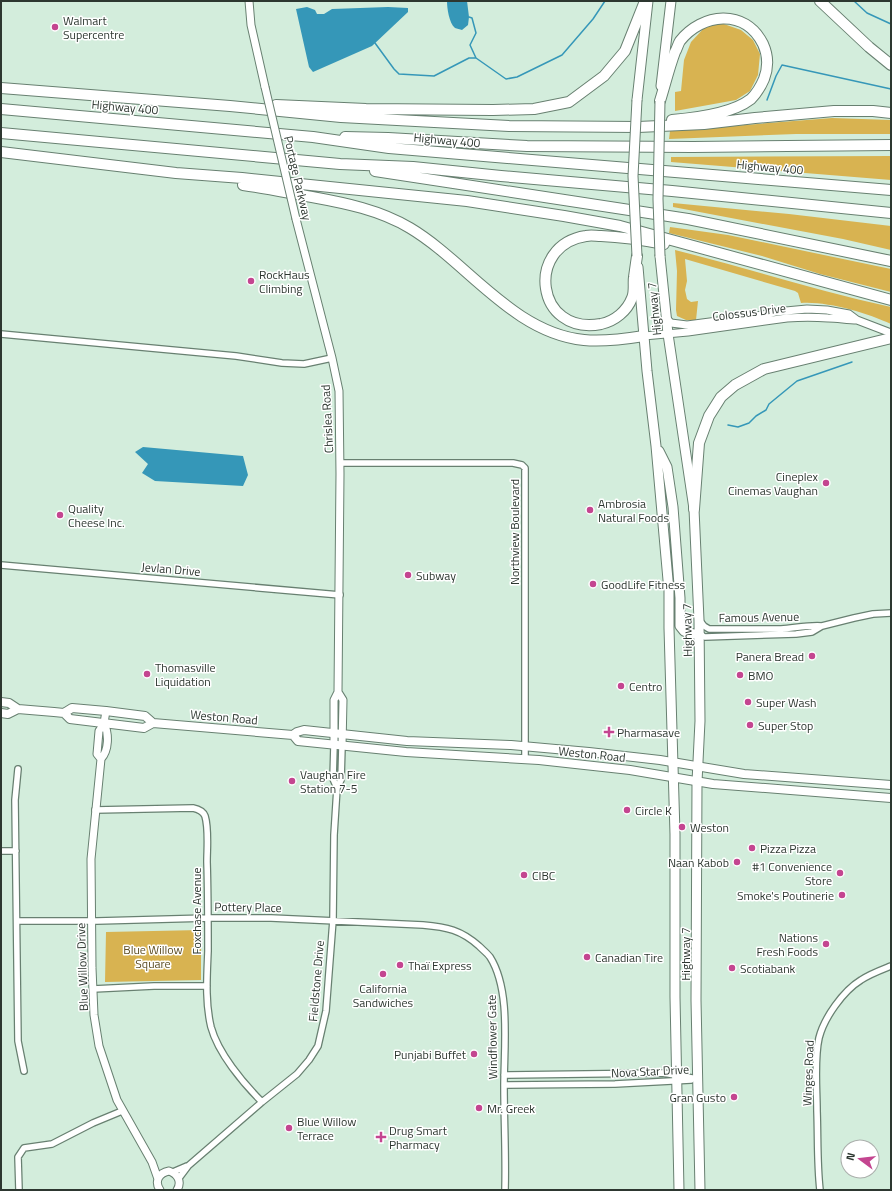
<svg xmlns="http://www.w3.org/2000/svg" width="892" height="1191" font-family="'Titillium Web',sans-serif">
	<rect width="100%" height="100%" fill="#d3eddc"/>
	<path fill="#d8b351" d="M 721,23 L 741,30 L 753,40 L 760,54 L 758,75 L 750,91 L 736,100 L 675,111 L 675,92 L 681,91 L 684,60 L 691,42 L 705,27 Z
		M 832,118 L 891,120 L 891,134 L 796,134 L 669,139 L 670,131 Z
		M 891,156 L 891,180 L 671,162 L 671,157 Z
		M 673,203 L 789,214 L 891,226 L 891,250 L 843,239 L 673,207 Z
		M 670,227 L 728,235 L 891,269 L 891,292 L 820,274 L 762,256 L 669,233 Z
		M 675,250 C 747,268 818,291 891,307 L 891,324 C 867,313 827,301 801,303 L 798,293 L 795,291 L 685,259 L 687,281 L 685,290 L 687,299 L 691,302 L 698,301 L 696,320 L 686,320 L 677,316 L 676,310 L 677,271 Z
		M 201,930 L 201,980 L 105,982 L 106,932 Z"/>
	<path fill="#3597b8" d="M 447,1 L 467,1 L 469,17 L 468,25 L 462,30 C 460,29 457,29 455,28 C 449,23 447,8 447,1 Z
		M 307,7 L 315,10 L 317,14 L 324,14 L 332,9 L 388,7 L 408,8 L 408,12 L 372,46 L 313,72 L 309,67 L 296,9 Z
		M 143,447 L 243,456 L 248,475 L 243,486 L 155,481 L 142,473 L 148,464 L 135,452 Z"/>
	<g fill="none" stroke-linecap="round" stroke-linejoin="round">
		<path stroke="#3597b8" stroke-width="1.5" d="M 854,1 L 867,13 L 891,24
			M 469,17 L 472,18 L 476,33 L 470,45 L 476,58 L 506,79 L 517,77 L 562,55 L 593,19 L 605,1
			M 375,43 L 394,69 L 399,74 L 434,76 L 469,58 L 476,58
			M 767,100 L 776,76 L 782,65 L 891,89
			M 728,425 L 738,427 L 749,423 L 756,416 L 766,410 L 769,404 L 797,381 L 852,362"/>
		<g stroke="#688071" stroke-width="8">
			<path id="minor" d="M 1,334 L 236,356 L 282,363 L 304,364 L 332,358
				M 341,463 L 513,463 L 522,465 L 525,468 L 525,759
				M 1,565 L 340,595
				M 700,621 L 704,626 L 709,629 C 733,629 757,629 781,629 C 795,628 808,625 822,626
				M 700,635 L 705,637 L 796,634 L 812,632 L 822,626 L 854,618 L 873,614 L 891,613
				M 334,745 L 333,779 L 337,788
				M 18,769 L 15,800 L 18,1041 L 24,1071
				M 95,810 L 193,808 C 198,809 203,811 205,816 C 209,829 207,849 207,862 C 208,891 208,921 208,951 C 207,976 205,1002 211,1027 C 218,1053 243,1083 262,1102
				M 1,851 L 16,851
				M 17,921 L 97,921 L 208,918 L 271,918 L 423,925 C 447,927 461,930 479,946 C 483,950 487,953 490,957 C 511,990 504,1047 504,1086 C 504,1121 506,1155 505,1190
				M 93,989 L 154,986 L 207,986
				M 504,1075 L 663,1073 L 698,1079
				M 504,1085 L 615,1084 L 691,1080
				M 173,1172 L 187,1166
				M 179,1178 L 188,1166 L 262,1102 L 297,1074 L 309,1060 L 318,1046 L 326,1011 L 333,920 L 334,835 L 337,788 L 341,780 L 342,746
				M 19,1190 L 18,1157 L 24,1148 L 52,1144 L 93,1123 L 122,1111
				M 820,1190 C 817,1164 818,1137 817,1111 C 817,1089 814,1060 819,1038 C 824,1018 843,991 861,980 C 870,974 881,970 891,966"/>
		</g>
		<g stroke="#688071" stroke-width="9">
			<path id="tertiary" d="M 249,1 L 251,25 L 265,87
				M 296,219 L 332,358 L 339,391 L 340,474 L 338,692 L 334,700 L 334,745
				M 666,318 L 671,323 L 687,325 L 763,315 L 775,312 L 807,309 L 827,310 L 849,314 L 857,320 L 891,333
				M 644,336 L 688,332 L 787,318 C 801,317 815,317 828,318 C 838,318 847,320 857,320
				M 338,692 L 343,700 L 342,746
				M 104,723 C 109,734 109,750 101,759 L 91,859 L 92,968 L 94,1015 L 99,1046 L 117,1100 L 152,1162 L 158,1179
				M 101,759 L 97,754 L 99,731 L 104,723 L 106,711
				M 160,1190 C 154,1181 159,1173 169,1171 C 178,1174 182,1182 177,1190"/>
		</g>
		<g stroke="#688071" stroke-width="10">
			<path id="secondary" d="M 1,702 L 9,703 L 18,709
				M 1,713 L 8,714 L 18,709 L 54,712 L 64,713 L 70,719 L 144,728 L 153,723 L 293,735 L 298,741 L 406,752 L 539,760 L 630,770 L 713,784 L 891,798
				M 64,713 L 72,708 L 106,711 L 145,716 L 153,723
				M 293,735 L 297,732 L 304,730 L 407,741 L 511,745 L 589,752 L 660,760 L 744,774 L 891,785"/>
		</g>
		<g stroke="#688071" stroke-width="11">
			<path id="primary" d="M 661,86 L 671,1
				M 637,100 L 648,1
				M 660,256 L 668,334 L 694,509 L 699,620 L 700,721 L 697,782 L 696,1000 L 700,1190
				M 638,267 L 647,371 L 656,446 L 669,591 L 669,628 L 675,834 L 675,997 L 679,1190
				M 659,451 L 667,467 L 673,507 L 680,598 L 680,626 L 684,631 L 688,633 L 700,635"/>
		</g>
		<g stroke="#688071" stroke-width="12">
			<path id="motorway" d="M 820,1 L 869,47 L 891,65
				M 1,88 L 230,106 L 341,117 L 509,126 L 638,127 L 704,124 L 755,118 L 834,111 L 873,111 L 891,113
				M 660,101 C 665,85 669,68 675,52 C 677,49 678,44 680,41 C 702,13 745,8 763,44 C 768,55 769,66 764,79 C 761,86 757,93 751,99 C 732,114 696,118 672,120
				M 276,105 L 366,109 L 493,110 L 534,109 L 569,102 L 604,76 L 625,51 L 645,1
				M 1,109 L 313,137 L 389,148 L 891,190
				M 1,133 L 340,164 L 413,167 L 501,176 L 672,191 L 891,213
				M 345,137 L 388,138 L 527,146 L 693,147 L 891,145
				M 1,152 L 176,173 L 242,178 L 467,201 L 564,216 L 620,226 L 891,300
				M 375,171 L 688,219 L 891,261
				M 243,185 C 266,188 289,193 312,197 C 345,203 380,210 410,228 C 467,262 513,333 584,340 C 603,342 625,339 644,336
				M 637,256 C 636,263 635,270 634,277 C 633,283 635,292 632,298 C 627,311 615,321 601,324 C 535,336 525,245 586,236 C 591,235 596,236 601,236 C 623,237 643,240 664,244
				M 694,509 L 699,443 L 709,416 L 721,397 L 735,385 L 764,369 L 891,338"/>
		</g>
		<use href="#minor" stroke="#fff" stroke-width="5.5"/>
		<use href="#tertiary" stroke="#fff" stroke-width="7"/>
		<use href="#secondary" stroke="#fff" stroke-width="8"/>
		<use href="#primary" stroke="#fff" stroke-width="9"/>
		<use href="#motorway" stroke="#fff" stroke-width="10"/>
		<g stroke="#688071" stroke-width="9" stroke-linecap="butt">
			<path id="tertiary-bridge" d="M 265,87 L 296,219"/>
		</g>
		<g stroke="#688071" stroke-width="11" stroke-linecap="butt">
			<path id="primary-bridge" d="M 637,100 L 633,176 L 637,256
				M 660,101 L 658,199 L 660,256"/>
		</g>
		<use href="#tertiary-bridge" stroke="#fff" stroke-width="7"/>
		<use href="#primary-bridge" stroke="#fff" stroke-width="9"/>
	</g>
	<g fill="#c44590" stroke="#fff" stroke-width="1.5">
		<circle cx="55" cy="27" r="4"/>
		<circle cx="251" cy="281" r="4"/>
		<circle cx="826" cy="483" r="4"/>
		<circle cx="590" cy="510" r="4"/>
		<circle cx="60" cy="515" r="4"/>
		<circle cx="408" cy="575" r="4"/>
		<circle cx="593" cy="584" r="4"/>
		<circle cx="812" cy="656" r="4"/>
		<circle cx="147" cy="674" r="4"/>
		<circle cx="740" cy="675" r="4"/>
		<circle cx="621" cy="686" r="4"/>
		<circle cx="748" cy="702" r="4"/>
		<circle cx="750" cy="725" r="4"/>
		<path d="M607 726h4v4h4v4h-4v4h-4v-4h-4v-4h4z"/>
		<circle cx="292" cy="781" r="4"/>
		<circle cx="627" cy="810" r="4"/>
		<circle cx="682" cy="827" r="4"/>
		<circle cx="752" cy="848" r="4"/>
		<circle cx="737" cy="862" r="4"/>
		<circle cx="840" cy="873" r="4"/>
		<circle cx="524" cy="875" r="4"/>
		<circle cx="842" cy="895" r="4"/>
		<circle cx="826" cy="944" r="4"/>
		<circle cx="587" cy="957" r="4"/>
		<circle cx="400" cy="965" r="4"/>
		<circle cx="732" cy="968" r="4"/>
		<circle cx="383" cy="974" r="4"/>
		<circle cx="474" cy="1054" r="4"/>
		<circle cx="734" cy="1097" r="4"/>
		<circle cx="479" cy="1108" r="4"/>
		<circle cx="289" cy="1128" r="4"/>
		<path d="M379 1131h4v4h4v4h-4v4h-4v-4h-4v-4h4z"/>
	</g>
	<g text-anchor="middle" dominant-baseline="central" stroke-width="3" stroke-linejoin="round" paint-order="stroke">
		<g font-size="12" fill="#2d3730" stroke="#fff" text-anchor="start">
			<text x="63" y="20">Walmart<tspan x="63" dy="14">Supercentre</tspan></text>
			<text x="259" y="274">RockHaus<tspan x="259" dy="14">Climbing</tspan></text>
			<text x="818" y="476" text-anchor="end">Cineplex<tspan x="818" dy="14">Cinemas Vaughan</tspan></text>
			<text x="598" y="503">Ambrosia<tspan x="598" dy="14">Natural Foods</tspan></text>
			<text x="68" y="508">Quality<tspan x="68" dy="14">Cheese Inc.</tspan></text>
			<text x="416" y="575">Subway</text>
			<text x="601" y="584">GoodLife Fitness</text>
			<text x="804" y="656" text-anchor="end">Panera Bread</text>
			<text x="155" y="667">Thomasville<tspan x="155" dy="14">Liquidation</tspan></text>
			<text x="748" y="675">BMO</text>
			<text x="629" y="686">Centro</text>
			<text x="756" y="702">Super Wash</text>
			<text x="758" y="725">Super Stop</text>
			<text x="617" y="732">Pharmasave</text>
			<text x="300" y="774">Vaughan Fire<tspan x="300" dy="14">Station 7-5</tspan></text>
			<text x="635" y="810">Circle K</text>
			<text x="690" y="827">Weston</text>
			<text x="760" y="848">Pizza Pizza</text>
			<text x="729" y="862" text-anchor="end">Naan Kabob</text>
			<text x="832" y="866" text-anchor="end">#1 Convenience<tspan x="832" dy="14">Store</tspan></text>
			<text x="532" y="875">CIBC</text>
			<text x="834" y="895" text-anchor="end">Smoke's Poutinerie</text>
			<text x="818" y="937" text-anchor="end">Nations<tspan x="818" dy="14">Fresh Foods</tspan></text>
			<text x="595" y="957">Canadian Tire</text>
			<text x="408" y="965">Thaï Express</text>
			<text x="740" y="968">Scotiabank</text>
			<text x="383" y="988" text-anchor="middle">California<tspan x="383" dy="14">Sandwiches</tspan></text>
			<text x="466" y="1054" text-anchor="end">Punjabi Buffet</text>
			<text x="726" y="1097" text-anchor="end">Gran Gusto</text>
			<text x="487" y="1108">Mr. Greek</text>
			<text x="297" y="1121">Blue Willow<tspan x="297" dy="14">Terrace</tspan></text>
			<text x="389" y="1130">Drug Smart<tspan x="389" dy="14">Pharmacy</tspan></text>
		</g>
		<g font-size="12" fill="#2d3730" stroke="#fff">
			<text transform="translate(125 107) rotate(5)">Highway 400</text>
			<text transform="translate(447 140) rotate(5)">Highway 400</text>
			<text transform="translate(770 167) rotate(5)">Highway 400</text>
			<text transform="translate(298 178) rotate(77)">Portage Parkway</text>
			<text transform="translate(654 309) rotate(-96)">Highway 7</text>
			<text transform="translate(749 312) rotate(-7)">Colossus Drive</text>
			<text transform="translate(327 419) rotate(-93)">Chrislea Road</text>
			<text transform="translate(514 532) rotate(-90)">Northview Boulevard</text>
			<text transform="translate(171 569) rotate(5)">Jevlan Drive</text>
			<text transform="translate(759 617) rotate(-1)">Famous Avenue</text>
			<text transform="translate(687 630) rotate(-91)">Highway 7</text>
			<text transform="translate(224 717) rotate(5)">Weston Road</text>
			<text transform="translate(592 754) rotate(6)">Weston Road</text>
			<text transform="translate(248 907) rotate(1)">Pottery Place</text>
			<text transform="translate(196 911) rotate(-90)">Foxchase Avenue</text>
			<text transform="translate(685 954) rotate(-90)">Highway 7</text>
			<text transform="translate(82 967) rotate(-92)">Blue Willow Drive</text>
			<text transform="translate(316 981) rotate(-85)">Fieldstone Drive</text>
			<text transform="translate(492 1037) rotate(-91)">Windflower Gate</text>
			<text transform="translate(650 1071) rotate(-3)">Nova Star Drive</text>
			<text transform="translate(808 1073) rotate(-88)">Winges Road</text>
		</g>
		<g font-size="12" fill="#5c4d23" stroke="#fff">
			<text x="153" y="949">Blue Willow<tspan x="153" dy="14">Square</tspan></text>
		</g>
	</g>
	<rect width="892" height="1191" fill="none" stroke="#2d3730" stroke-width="4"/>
	<g transform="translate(860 1159) rotate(285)"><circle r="19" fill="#ffffff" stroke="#abafac"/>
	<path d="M0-3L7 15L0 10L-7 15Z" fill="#c44590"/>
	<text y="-6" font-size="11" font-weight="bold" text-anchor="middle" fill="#2d3730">N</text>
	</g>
</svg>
